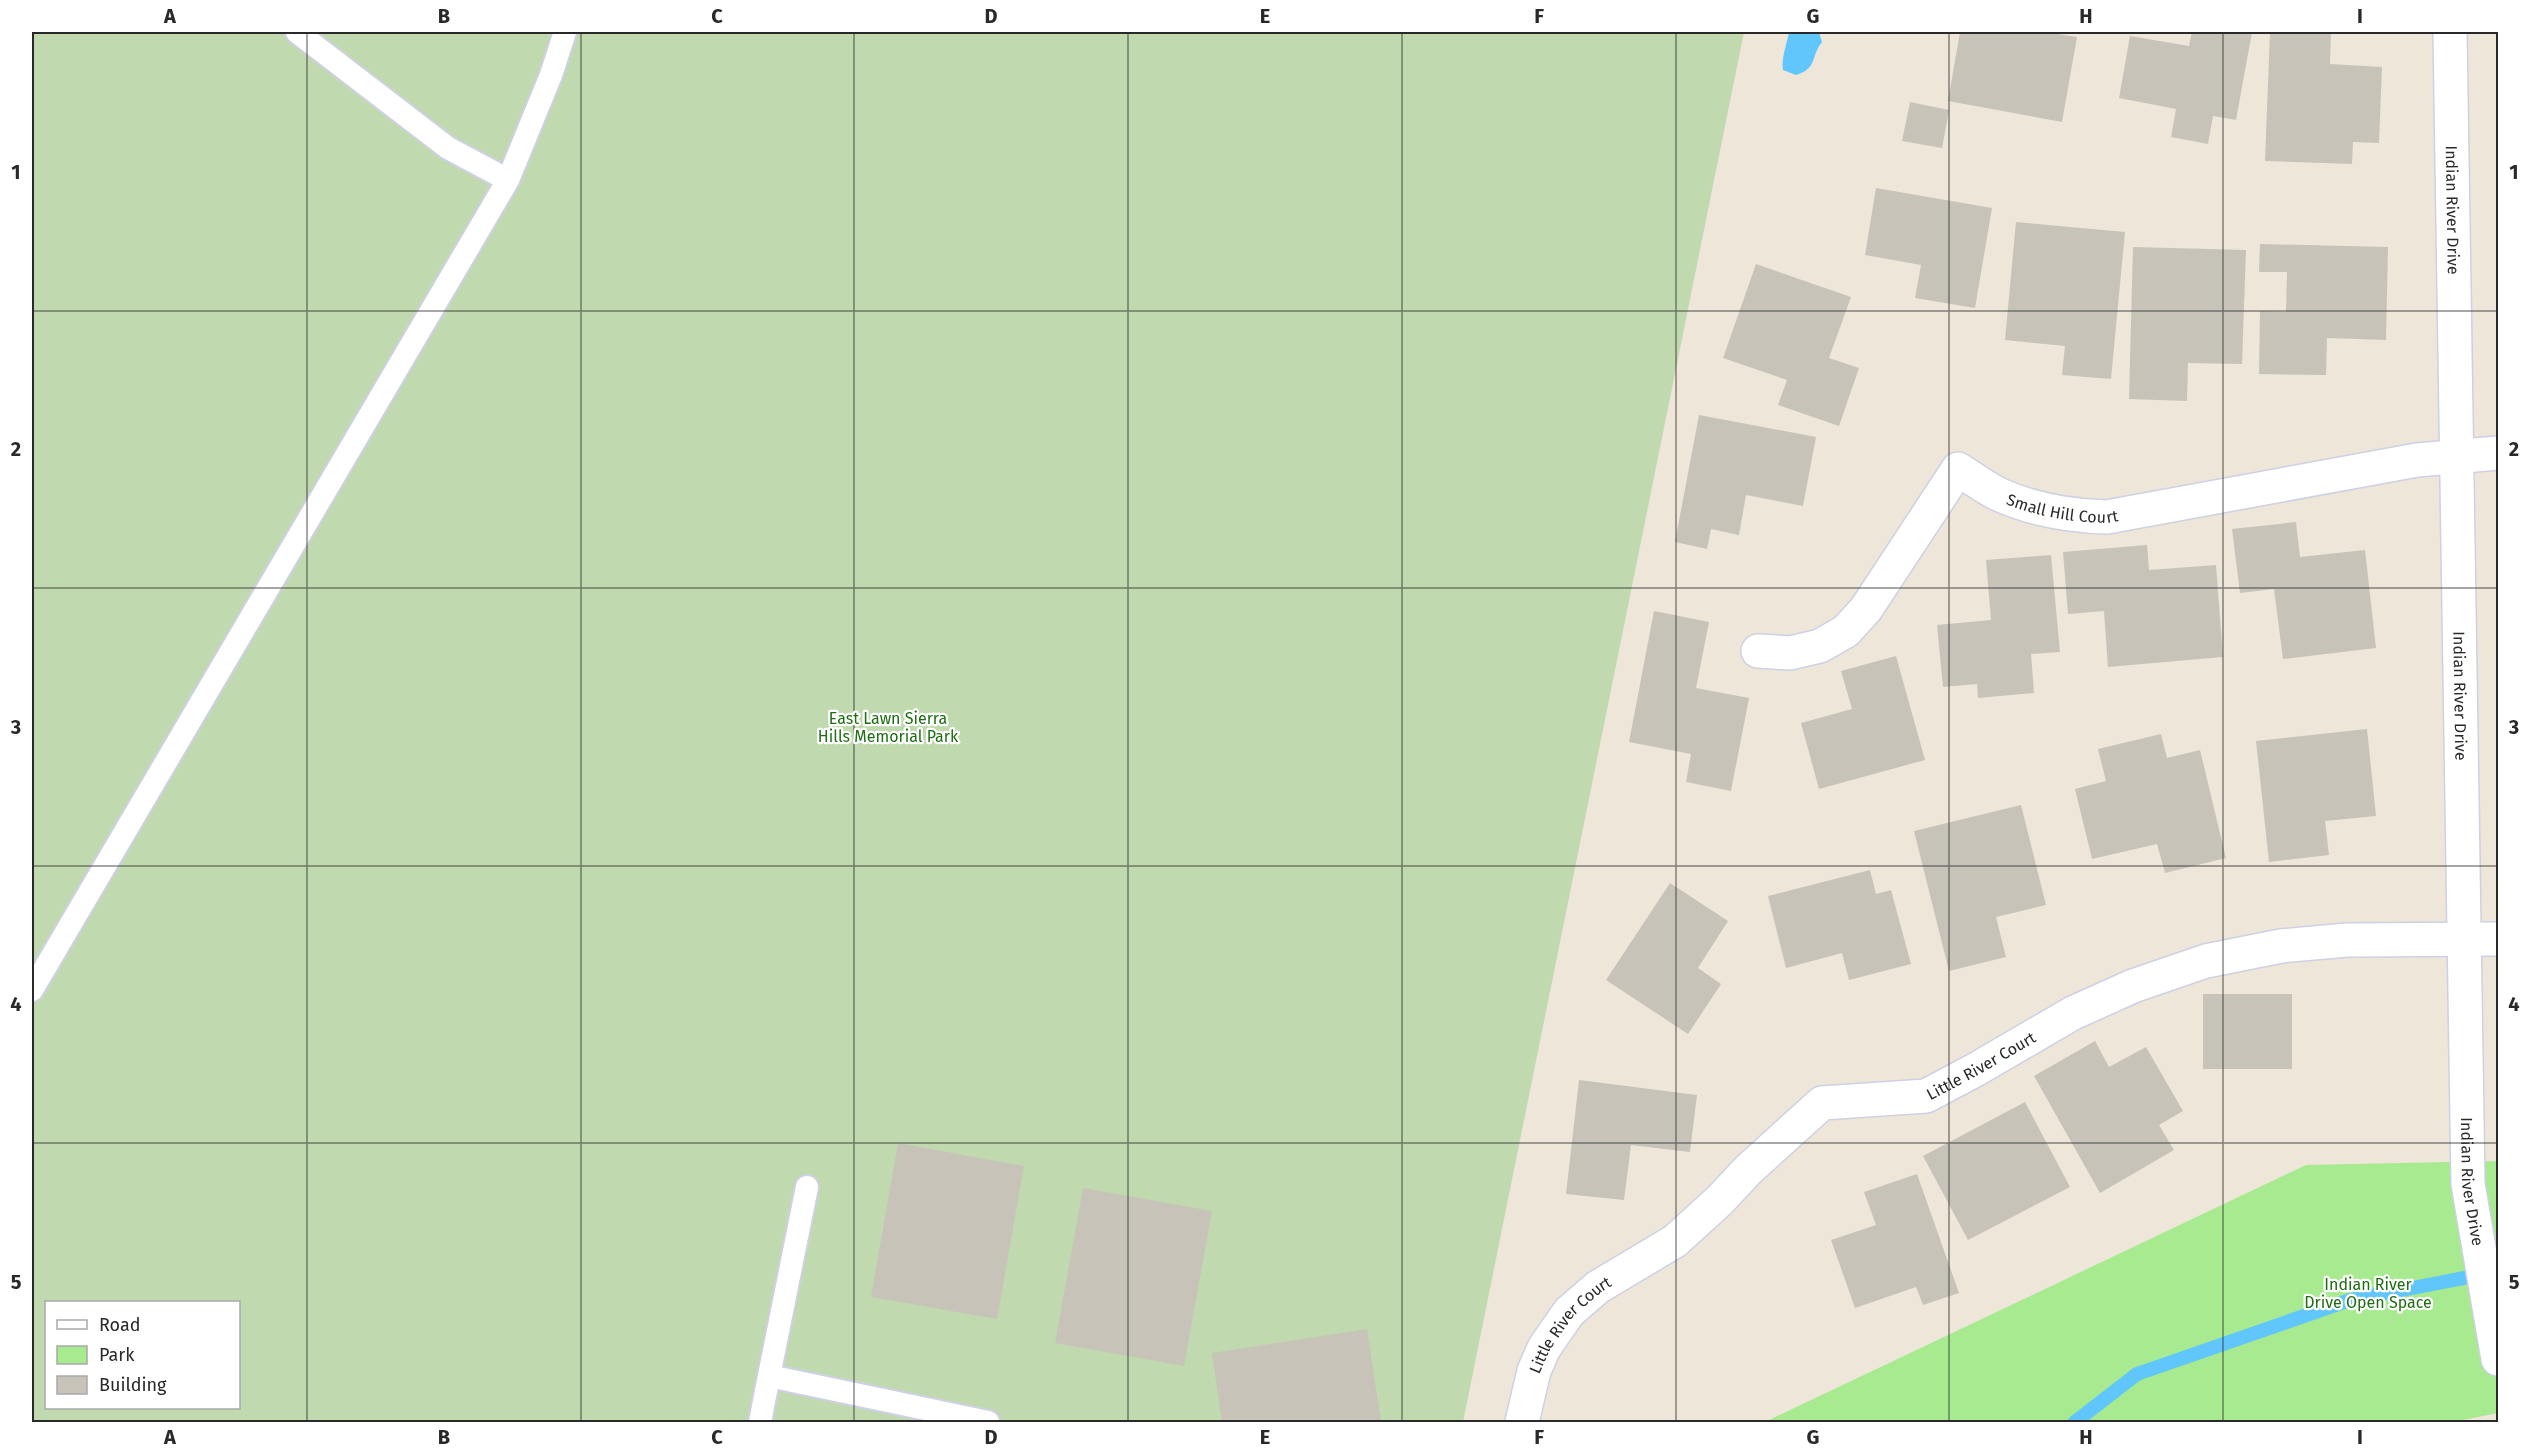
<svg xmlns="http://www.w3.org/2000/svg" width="2530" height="1454" font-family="'Fira Sans',sans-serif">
	<rect width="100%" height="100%" fill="#ede6d9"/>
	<path fill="#a7ea8f" d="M 2498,1161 L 2498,1413 L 2453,1422 L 1765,1422 L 2306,1165 Z"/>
	<path fill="#c0d9ae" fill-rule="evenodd" d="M 32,32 L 1744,32 L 1463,1422 L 32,1422 ZM 46,1302 L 238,1302 L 238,1408 L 46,1408 Z"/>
	<path fill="#60c6fb" d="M 1789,32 L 1819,32 L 1822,42 C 1810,57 1818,68 1796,75 L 1783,70 C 1781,58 1787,44 1789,32 Z"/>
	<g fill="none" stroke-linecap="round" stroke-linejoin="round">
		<path stroke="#60c6fb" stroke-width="14" d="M 2075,1422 L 2137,1374 L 2350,1300 L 2485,1274"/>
	</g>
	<path fill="#c8c3b9" d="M 1960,32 L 2045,32 L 2077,37 L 2062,122 L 1948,101 Z
		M 2192,32 L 2252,32 L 2236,120 L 2213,116 L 2208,144 L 2171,137 L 2176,109 L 2119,98 L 2130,36 L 2189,46 Z
		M 2270,32 L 2331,32 L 2330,64 L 2382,67 L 2379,143 L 2353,142 L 2352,164 L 2265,161 Z
		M 1910,102 L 1949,110 L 1942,148 L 1902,141 Z
		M 1876,188 L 1992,208 L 1975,308 L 1915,298 L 1921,265 L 1865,255 Z
		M 2016,222 L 2125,232 L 2111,379 L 2062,375 L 2065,346 L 2005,340 Z
		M 2260,244 L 2388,247 L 2386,340 L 2327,338 L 2326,375 L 2259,374 L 2260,311 L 2286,312 L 2287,272 L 2259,272 Z
		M 2133,247 L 2246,250 L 2242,364 L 2188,363 L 2187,401 L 2129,399 Z
		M 1756,264 L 1851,297 L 1829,358 L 1859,368 L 1839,426 L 1778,405 L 1787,380 L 1723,358 Z
		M 1699,415 L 1816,437 L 1803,506 L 1746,495 L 1739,535 L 1711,529 L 1707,549 L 1675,542 Z
		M 2296,522 L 2300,557 L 2365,550 L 2376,648 L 2283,659 L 2274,589 L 2240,593 L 2232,529 Z
		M 2147,545 L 2149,570 L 2216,565 L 2223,657 L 2108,667 L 2104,611 L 2068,614 L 2063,552 Z
		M 2051,555 L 2060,652 L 2031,654 L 2034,693 L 1978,698 L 1977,684 L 1943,687 L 1937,625 L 1991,620 L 1986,560 Z
		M 1654,611 L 1709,622 L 1696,688 L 1749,698 L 1731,791 L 1686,782 L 1691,754 L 1629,742 Z
		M 1896,656 L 1925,760 L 1819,789 L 1801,723 L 1852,709 L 1841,671 Z
		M 2367,729 L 2376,816 L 2325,821 L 2329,855 L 2269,862 L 2256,741 Z
		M 2161,734 L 2167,758 L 2200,750 L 2226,858 L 2165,873 L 2157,844 L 2092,859 L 2075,789 L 2106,781 L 2098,749 Z
		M 2021,805 L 2046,905 L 1996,917 L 2006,957 L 1949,971 L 1914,831 Z
		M 1870,870 L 1876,894 L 1891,890 L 1911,964 L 1849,980 L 1842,953 L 1786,968 L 1768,896 Z
		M 1670,883 L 1728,921 L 1698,968 L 1721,984 L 1688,1034 L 1606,980 Z
		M 2203,994 L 2292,994 L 2292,1069 L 2203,1069 Z
		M 2095,1041 L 2109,1067 L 2146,1047 L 2183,1111 L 2159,1125 L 2174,1150 L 2100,1193 L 2034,1076 Z
		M 1579,1080 L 1697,1095 L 1690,1152 L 1631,1145 L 1624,1200 L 1566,1194 Z
		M 2025,1102 L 2070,1187 L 1968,1240 L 1923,1156 Z
		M 898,1143 L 1024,1166 L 997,1319 L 871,1297 Z
		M 1917,1174 L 1959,1293 L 1923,1305 L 1916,1287 L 1855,1308 L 1831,1240 L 1876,1225 L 1864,1192 Z
		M 1083,1188 L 1212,1211 L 1184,1366 L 1055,1343 Z
		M 1367,1329 L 1381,1422 L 1222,1422 L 1212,1353 Z"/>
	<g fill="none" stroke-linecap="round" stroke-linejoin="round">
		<g stroke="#ced1e4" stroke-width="26">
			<path id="lane" d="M 297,32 L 448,148 L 508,180
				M 32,990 L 508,180 L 551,75 L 565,32
				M 807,1187 L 769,1376 L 988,1422
				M 760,1422 L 769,1376"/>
		</g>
		<g stroke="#ced1e4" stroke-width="36">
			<g id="street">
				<path id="s1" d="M 2450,32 L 2468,1184 L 2498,1359"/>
				<path id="s2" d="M 1758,651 L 1790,653 L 1820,646 L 1846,631 L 1866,609 L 1958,469 C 1971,477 1984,487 1998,494 C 2033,510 2069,516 2107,517 L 2417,460 L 2498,453"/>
				<path id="s3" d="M 1522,1422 L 1534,1371 L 1544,1348 L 1569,1312 L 1598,1287 L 1675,1241 L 1720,1200 L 1748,1170 L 1822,1103 L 1926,1096 L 1975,1070 L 2073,1013 L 2133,986 L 2206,961 L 2281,946 L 2347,940 L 2498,939"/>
			</g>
		</g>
		<use href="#lane" stroke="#fff" stroke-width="22"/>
		<use href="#street" stroke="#fff" stroke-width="33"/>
	</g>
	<path fill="none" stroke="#292929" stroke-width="1.5" stroke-opacity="0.55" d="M 307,32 L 307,1422M 581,32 L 581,1422M 854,32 L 854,1422M 1128,32 L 1128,1422M 1402,32 L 1402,1422M 1676,32 L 1676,1422M 1949,32 L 1949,1422M 2223,32 L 2223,1422M 32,311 L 2498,311M 32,588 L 2498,588M 32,866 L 2498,866M 32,1143 L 2498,1143"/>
	<g text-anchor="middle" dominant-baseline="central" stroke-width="4.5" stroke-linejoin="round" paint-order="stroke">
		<g font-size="16" fill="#292929" stroke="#fff">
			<text stroke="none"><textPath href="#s1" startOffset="178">Indian River Drive</textPath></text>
			<text stroke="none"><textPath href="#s2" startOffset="404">Small Hill Court</textPath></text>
			<text stroke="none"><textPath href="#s1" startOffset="664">Indian River Drive</textPath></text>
			<text stroke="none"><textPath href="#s3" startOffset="618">Little River Court</textPath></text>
			<text stroke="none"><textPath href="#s1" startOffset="1150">Indian River Drive</textPath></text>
			<text stroke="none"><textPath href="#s3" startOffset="112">Little River Court</textPath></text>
		</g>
		<g font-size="16" fill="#1e6d12" stroke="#fff">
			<text x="888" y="718">East Lawn Sierra<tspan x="888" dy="18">Hills Memorial Park</tspan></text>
			<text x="2368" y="1284">Indian River<tspan x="2368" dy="18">Drive Open Space</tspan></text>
		</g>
	</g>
	<rect width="2530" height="1454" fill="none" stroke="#ffffff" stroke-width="66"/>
	<rect x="45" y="1301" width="195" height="108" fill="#ffffff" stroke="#a9a9a9" stroke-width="1.5"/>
	<rect x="57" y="1320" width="30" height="9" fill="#ffffff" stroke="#a9a9a9" stroke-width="1.5"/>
	<text x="99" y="1331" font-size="18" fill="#292929">Road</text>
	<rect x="57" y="1346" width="30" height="18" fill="#a7ea8f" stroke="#a9a9a9" stroke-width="1.5"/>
	<text x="99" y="1361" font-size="18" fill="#292929">Park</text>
	<rect x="57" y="1376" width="30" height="18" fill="#c8c3b9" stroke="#a9a9a9" stroke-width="1.5"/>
	<text x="99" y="1391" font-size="18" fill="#292929">Building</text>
	<rect x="33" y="33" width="2464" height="1388" fill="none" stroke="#292929" stroke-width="2"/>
	<g font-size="20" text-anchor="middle" font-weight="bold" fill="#292929">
		<text x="170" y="23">A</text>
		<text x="444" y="23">B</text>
		<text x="717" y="23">C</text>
		<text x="991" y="23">D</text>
		<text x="1265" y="23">E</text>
		<text x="1539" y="23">F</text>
		<text x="1813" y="23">G</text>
		<text x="2086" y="23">H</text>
		<text x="2360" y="23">I</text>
		<text x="16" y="179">1</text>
		<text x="2514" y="179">1</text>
		<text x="16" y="456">2</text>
		<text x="2514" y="456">2</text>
		<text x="16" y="734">3</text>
		<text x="2514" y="734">3</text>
		<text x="16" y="1011">4</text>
		<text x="2514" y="1011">4</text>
		<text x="16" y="1289">5</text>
		<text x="2514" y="1289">5</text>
		<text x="170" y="1444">A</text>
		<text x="444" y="1444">B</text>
		<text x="717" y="1444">C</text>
		<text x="991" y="1444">D</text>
		<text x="1265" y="1444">E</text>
		<text x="1539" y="1444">F</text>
		<text x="1813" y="1444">G</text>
		<text x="2086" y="1444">H</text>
		<text x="2360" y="1444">I</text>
	</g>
</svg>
